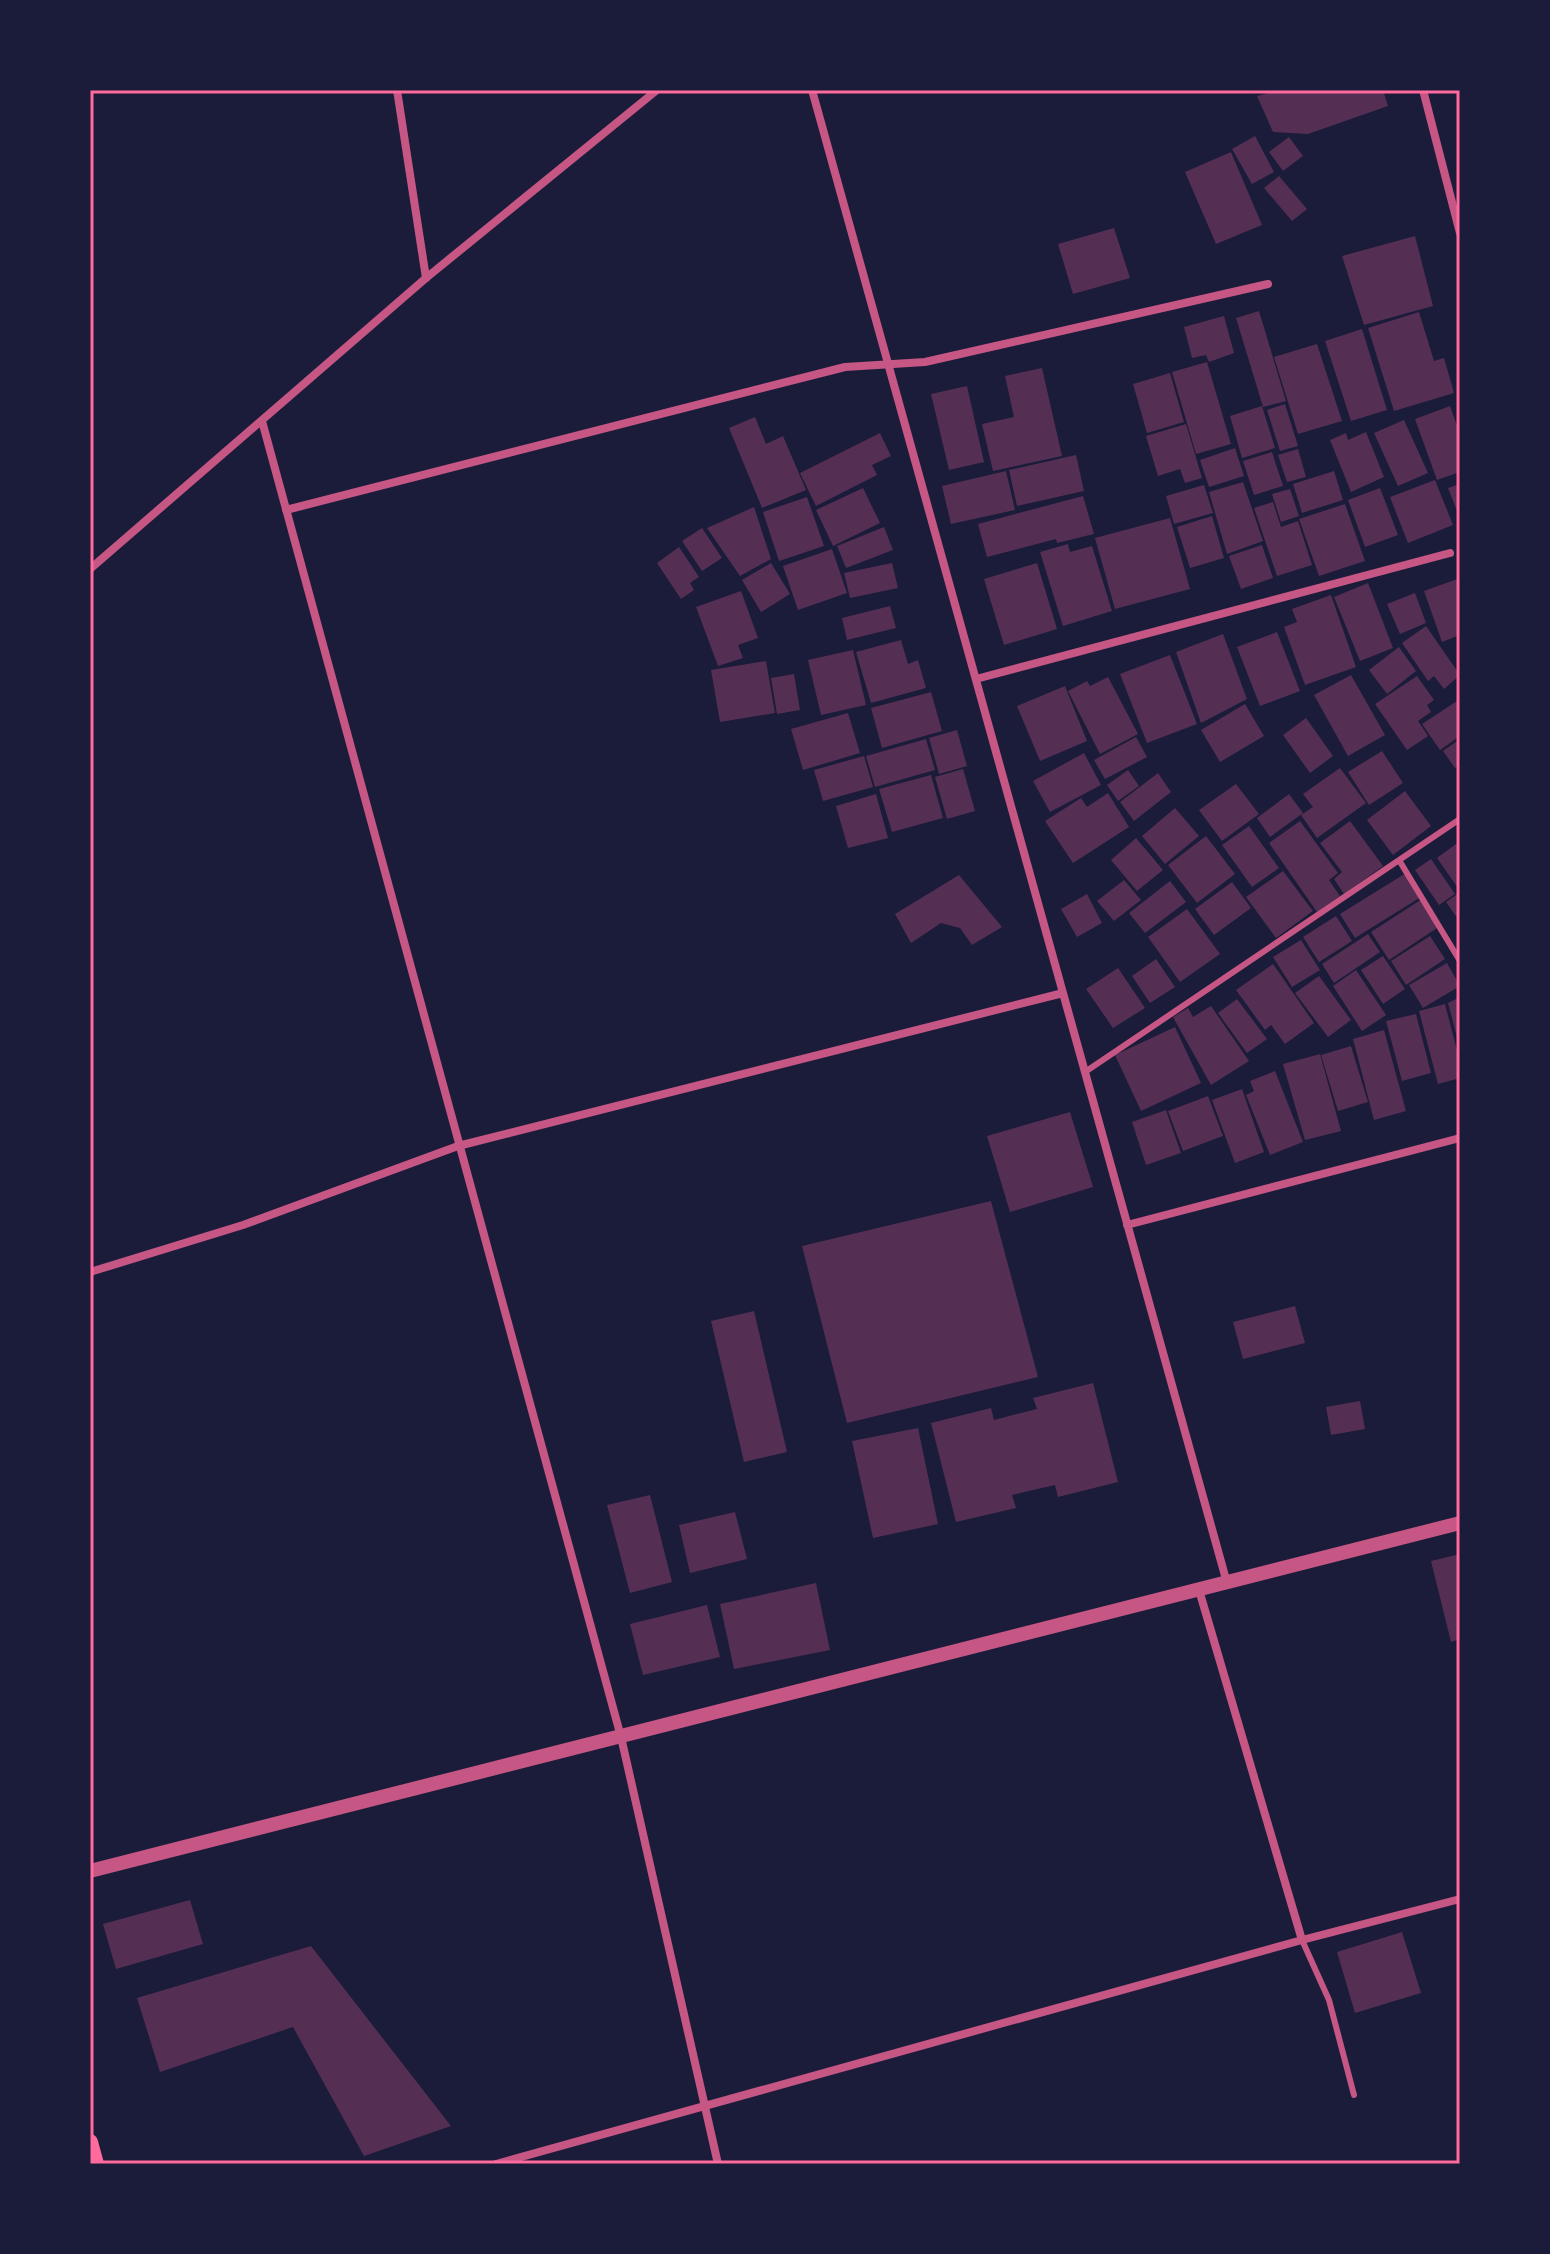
<svg xmlns="http://www.w3.org/2000/svg" width="1550" height="2254" font-family="Jost,sans-serif">
	<rect width="100%" height="100%" fill="#1b1b3a"/>
	<path fill="#542f53" d="M 1279,90 L 1383,90 L 1388,106 L 1308,134 L 1273,132 L 1257,96 Z
		M 1255,136 L 1274,172 L 1252,184 L 1232,149 Z
		M 1289,137 L 1303,156 L 1283,171 L 1269,152 Z
		M 1231,152 L 1262,225 L 1216,244 L 1185,172 Z
		M 1279,176 L 1307,209 L 1292,221 L 1264,188 Z
		M 1114,228 L 1130,278 L 1073,294 L 1058,244 Z
		M 1415,236 L 1433,306 L 1364,325 L 1342,256 Z
		M 1259,311 L 1286,401 L 1263,407 L 1236,318 Z
		M 1419,312 L 1434,361 L 1444,358 L 1454,393 L 1394,411 L 1368,328 Z
		M 1224,316 L 1234,353 L 1209,362 L 1206,355 L 1192,358 L 1184,327 Z
		M 1362,329 L 1387,410 L 1351,421 L 1325,341 Z
		M 1317,344 L 1342,421 L 1298,434 L 1274,357 Z
		M 1207,362 L 1231,444 L 1196,454 L 1172,372 Z
		M 1042,368 L 1062,456 L 993,471 L 982,424 L 1014,417 L 1005,376 Z
		M 1170,373 L 1184,422 L 1147,433 L 1133,384 Z
		M 967,386 L 984,462 L 949,470 L 931,394 Z
		M 1285,404 L 1298,446 L 1280,451 L 1267,410 Z
		M 1262,406 L 1275,448 L 1242,458 L 1230,416 Z
		M 1450,406 L 1460,434 L 1460,472 L 1437,480 L 1415,419 Z
		M 755,417 L 766,444 L 783,436 L 806,490 L 762,508 L 729,428 Z
		M 1404,420 L 1428,473 L 1398,486 L 1374,433 Z
		M 1186,424 L 1202,478 L 1185,483 L 1180,469 L 1158,476 L 1146,436 Z
		M 1366,432 L 1384,477 L 1351,492 L 1330,440 L 1346,433 L 1348,440 Z
		M 880,433 L 891,456 L 872,465 L 877,475 L 816,506 L 800,473 Z
		M 1235,448 L 1244,476 L 1209,487 L 1200,460 Z
		M 1298,449 L 1306,477 L 1287,482 L 1278,455 Z
		M 1272,452 L 1283,486 L 1254,495 L 1243,461 Z
		M 1076,455 L 1084,491 L 1017,506 L 1009,470 Z
		M 1006,471 L 1015,510 L 951,524 L 942,486 Z
		M 1334,471 L 1343,500 L 1302,513 L 1293,484 Z
		M 1435,480 L 1453,525 L 1408,543 L 1390,497 Z
		M 1243,482 L 1263,541 L 1227,554 L 1209,492 Z
		M 1460,484 L 1460,511 L 1457,511 L 1448,488 Z
		M 1204,485 L 1213,513 L 1174,524 L 1166,496 Z
		M 863,488 L 880,523 L 833,546 L 816,510 Z
		M 1380,488 L 1398,535 L 1365,547 L 1348,500 Z
		M 1290,489 L 1299,516 L 1281,522 L 1272,494 Z
		M 1083,496 L 1094,534 L 1057,543 L 1056,539 L 987,557 L 978,524 Z
		M 807,497 L 824,546 L 779,561 L 763,512 Z
		M 1273,502 L 1281,527 L 1298,521 L 1312,565 L 1277,576 L 1254,508 Z
		M 1345,504 L 1365,561 L 1319,576 L 1299,519 Z
		M 754,507 L 771,559 L 740,576 L 707,528 Z
		M 1212,516 L 1224,558 L 1190,568 L 1177,527 Z
		M 1170,518 L 1190,589 L 1115,609 L 1095,538 Z
		M 884,527 L 893,550 L 846,568 L 837,546 Z
		M 702,528 L 722,558 L 702,571 L 682,541 Z
		M 1068,544 L 1070,552 L 1092,546 L 1112,611 L 1063,626 L 1040,552 Z
		M 1262,545 L 1273,578 L 1241,589 L 1229,556 Z
		M 679,547 L 699,577 L 690,583 L 694,590 L 681,599 L 657,563 Z
		M 832,549 L 847,593 L 798,610 L 783,566 Z
		M 771,563 L 790,594 L 761,612 L 742,580 Z
		M 892,563 L 898,588 L 850,598 L 844,573 Z
		M 1037,563 L 1057,629 L 1004,645 L 984,579 Z
		M 1460,578 L 1460,635 L 1442,642 L 1424,591 Z
		M 1368,583 L 1393,648 L 1360,661 L 1334,597 Z
		M 741,591 L 758,638 L 738,645 L 743,658 L 718,666 L 696,607 Z
		M 1415,593 L 1426,623 L 1400,634 L 1387,604 Z
		M 1331,595 L 1356,667 L 1305,685 L 1284,627 L 1297,622 L 1292,609 Z
		M 890,606 L 896,628 L 847,640 L 842,618 Z
		M 1426,626 L 1460,675 L 1444,689 L 1434,676 L 1428,681 L 1402,643 Z
		M 1277,632 L 1300,691 L 1260,706 L 1237,647 Z
		M 1223,634 L 1247,699 L 1201,723 L 1176,652 Z
		M 901,640 L 908,664 L 918,660 L 926,688 L 871,703 L 856,652 Z
		M 1399,647 L 1416,671 L 1387,694 L 1369,670 Z
		M 853,650 L 866,705 L 821,715 L 808,660 Z
		M 1170,655 L 1197,724 L 1147,743 L 1120,674 Z
		M 766,661 L 775,713 L 720,722 L 711,670 Z
		M 794,674 L 800,710 L 777,714 L 771,678 Z
		M 1351,675 L 1385,735 L 1348,756 L 1314,695 Z
		M 1417,676 L 1434,700 L 1427,705 L 1431,712 L 1418,721 L 1428,736 L 1407,750 L 1375,704 Z
		M 1108,677 L 1138,734 L 1100,754 L 1068,691 L 1087,681 L 1090,686 Z
		M 1065,686 L 1087,741 L 1040,761 L 1017,706 Z
		M 931,692 L 942,731 L 882,748 L 871,708 Z
		M 1460,699 L 1460,736 L 1440,750 L 1422,724 Z
		M 1245,704 L 1264,736 L 1220,762 L 1201,730 Z
		M 848,713 L 860,753 L 803,770 L 791,729 Z
		M 1306,718 L 1333,756 L 1310,773 L 1283,735 Z
		M 957,730 L 967,766 L 939,774 L 929,738 Z
		M 1136,737 L 1147,757 L 1105,779 L 1094,760 Z
		M 926,739 L 935,770 L 875,787 L 866,756 Z
		M 1460,739 L 1460,765 L 1455,768 L 1443,751 Z
		M 1382,751 L 1403,783 L 1369,805 L 1348,772 Z
		M 1084,753 L 1101,785 L 1050,812 L 1033,781 Z
		M 864,756 L 873,787 L 823,801 L 814,770 Z
		M 1340,768 L 1366,803 L 1317,838 L 1301,815 L 1313,807 L 1303,794 Z
		M 963,769 L 975,811 L 947,819 L 935,777 Z
		M 1128,770 L 1139,786 L 1118,801 L 1107,785 Z
		M 1158,773 L 1171,792 L 1134,821 L 1120,802 Z
		M 931,775 L 943,818 L 892,832 L 879,789 Z
		M 1236,784 L 1259,814 L 1222,841 L 1199,810 Z
		M 1405,791 L 1431,826 L 1393,855 L 1367,820 Z
		M 1108,793 L 1129,827 L 1073,863 L 1045,821 L 1081,798 L 1087,807 Z
		M 876,794 L 888,838 L 848,848 L 836,806 Z
		M 1289,794 L 1303,813 L 1270,837 L 1257,818 Z
		M 1175,808 L 1199,836 L 1165,864 L 1142,836 Z
		M 1300,821 L 1338,873 L 1329,880 L 1340,896 L 1317,912 L 1269,843 Z
		M 1350,821 L 1383,866 L 1344,894 L 1334,879 L 1342,872 L 1320,843 Z
		M 1249,826 L 1279,868 L 1252,887 L 1222,845 Z
		M 1206,836 L 1235,874 L 1197,903 L 1168,865 Z
		M 1136,838 L 1163,870 L 1137,891 L 1111,860 Z
		M 1460,841 L 1460,891 L 1437,858 Z
		M 1431,859 L 1455,894 L 1439,905 L 1415,870 Z
		M 1283,871 L 1313,911 L 1276,938 L 1246,897 Z
		M 1406,873 L 1421,897 L 1355,938 L 1340,914 Z
		M 959,875 L 1002,927 L 972,945 L 960,928 L 941,923 L 911,943 L 895,914 Z
		M 1124,880 L 1141,900 L 1114,921 L 1097,901 Z
		M 1170,881 L 1186,902 L 1145,933 L 1129,913 Z
		M 1232,882 L 1251,908 L 1214,935 L 1195,909 Z
		M 1460,892 L 1460,922 L 1446,902 Z
		M 1087,894 L 1102,923 L 1077,937 L 1061,909 Z
		M 1422,899 L 1440,926 L 1389,960 L 1371,932 Z
		M 1187,909 L 1220,954 L 1180,982 L 1148,937 Z
		M 1336,916 L 1352,941 L 1319,962 L 1303,937 Z
		M 1368,934 L 1380,952 L 1334,983 L 1322,964 Z
		M 1430,936 L 1445,959 L 1406,985 L 1391,961 Z
		M 1301,940 L 1320,970 L 1292,987 L 1273,957 Z
		M 1383,956 L 1405,989 L 1383,1004 L 1361,970 Z
		M 1156,959 L 1175,987 L 1150,1003 L 1132,976 Z
		M 1447,963 L 1460,986 L 1423,1008 L 1409,985 Z
		M 1273,964 L 1314,1023 L 1285,1044 L 1271,1025 L 1265,1030 L 1236,990 Z
		M 1118,968 L 1145,1008 L 1113,1028 L 1086,989 Z
		M 1356,970 L 1386,1015 L 1362,1031 L 1333,986 Z
		M 1319,976 L 1351,1020 L 1328,1037 L 1295,993 Z
		M 1460,997 L 1460,1044 L 1459,1045 L 1448,1003 Z
		M 1237,999 L 1267,1039 L 1247,1053 L 1218,1013 Z
		M 1445,1004 L 1460,1062 L 1460,1078 L 1438,1084 L 1419,1011 Z
		M 1211,1006 L 1249,1061 L 1211,1085 L 1173,1017 L 1188,1008 L 1193,1017 Z
		M 1416,1014 L 1431,1073 L 1402,1081 L 1386,1021 Z
		M 1175,1027 L 1201,1083 L 1141,1111 L 1115,1055 Z
		M 1384,1030 L 1406,1111 L 1374,1120 L 1353,1039 Z
		M 1351,1046 L 1368,1102 L 1338,1111 L 1321,1055 Z
		M 1320,1054 L 1341,1131 L 1305,1140 L 1283,1064 Z
		M 1275,1071 L 1303,1142 L 1270,1155 L 1246,1095 L 1254,1091 L 1250,1081 Z
		M 1242,1089 L 1264,1152 L 1235,1163 L 1212,1100 Z
		M 1208,1096 L 1223,1136 L 1183,1151 L 1168,1111 Z
		M 1166,1110 L 1181,1153 L 1146,1165 L 1132,1122 Z
		M 1070,1112 L 1093,1187 L 1010,1212 L 987,1136 Z
		M 991,1201 L 1038,1377 L 847,1423 L 802,1246 Z
		M 1295,1306 L 1305,1343 L 1243,1359 L 1233,1322 Z
		M 754,1311 L 787,1452 L 744,1462 L 711,1321 Z
		M 1093,1383 L 1118,1482 L 1058,1497 L 1055,1485 L 1012,1495 L 1016,1508 L 956,1522 L 931,1423 L 991,1408 L 994,1420 L 1037,1409 L 1033,1398 Z
		M 1360,1401 L 1365,1429 L 1331,1435 L 1326,1407 Z
		M 918,1428 L 938,1524 L 873,1538 L 852,1441 Z
		M 650,1495 L 672,1582 L 630,1593 L 607,1505 Z
		M 735,1512 L 747,1559 L 690,1573 L 679,1525 Z
		M 1460,1554 L 1460,1639 L 1451,1642 L 1431,1561 Z
		M 816,1583 L 830,1650 L 734,1669 L 720,1604 Z
		M 707,1605 L 720,1657 L 643,1675 L 630,1624 Z
		M 190,1900 L 203,1944 L 116,1969 L 103,1924 Z
		M 1402,1932 L 1421,1993 L 1355,2013 L 1337,1952 Z
		M 311,1946 L 451,2126 L 364,2156 L 293,2027 L 160,2072 L 137,1998 Z"/>
	<g fill="none" stroke-linecap="round" stroke-linejoin="round">
		<path stroke="#c65784" stroke-width="6" d="M 1399,860 L 1460,961
			M 1085,1072 L 1460,819
			M 1302,1940 L 1329,2000 L 1354,2095"/>
		<path stroke="#c65784" stroke-width="8" d="M 397,90 L 426,278
			M 812,90 L 1227,1583
			M 1423,90 L 1460,233
			M 262,421 L 621,1737 L 718,2164
			M 286,510 L 845,367 L 925,362 L 1268,284
			M 90,569 L 426,278 L 657,90
			M 976,679 L 1450,553
			M 1127,1225 L 1460,1138
			M 90,1272 L 243,1225 L 458,1146 L 1063,993
			M 1199,1590 L 1302,1940
			M 496,2164 L 1302,1940 L 1460,1899"/>
		<path stroke="#c65784" stroke-width="14" d="M 90,1871 L 1460,1523"/>
		<path stroke="#ff6b9d" stroke-width="16" d="M 90,2142 L 96,2164"/>
	</g>
	<rect width="1550" height="2254" fill="none" stroke="#1b1b3a" stroke-width="184"/>
	<rect x="92" y="92" width="1366" height="2070" fill="none" stroke="#ff6b9d" stroke-width="3"/>
</svg>
